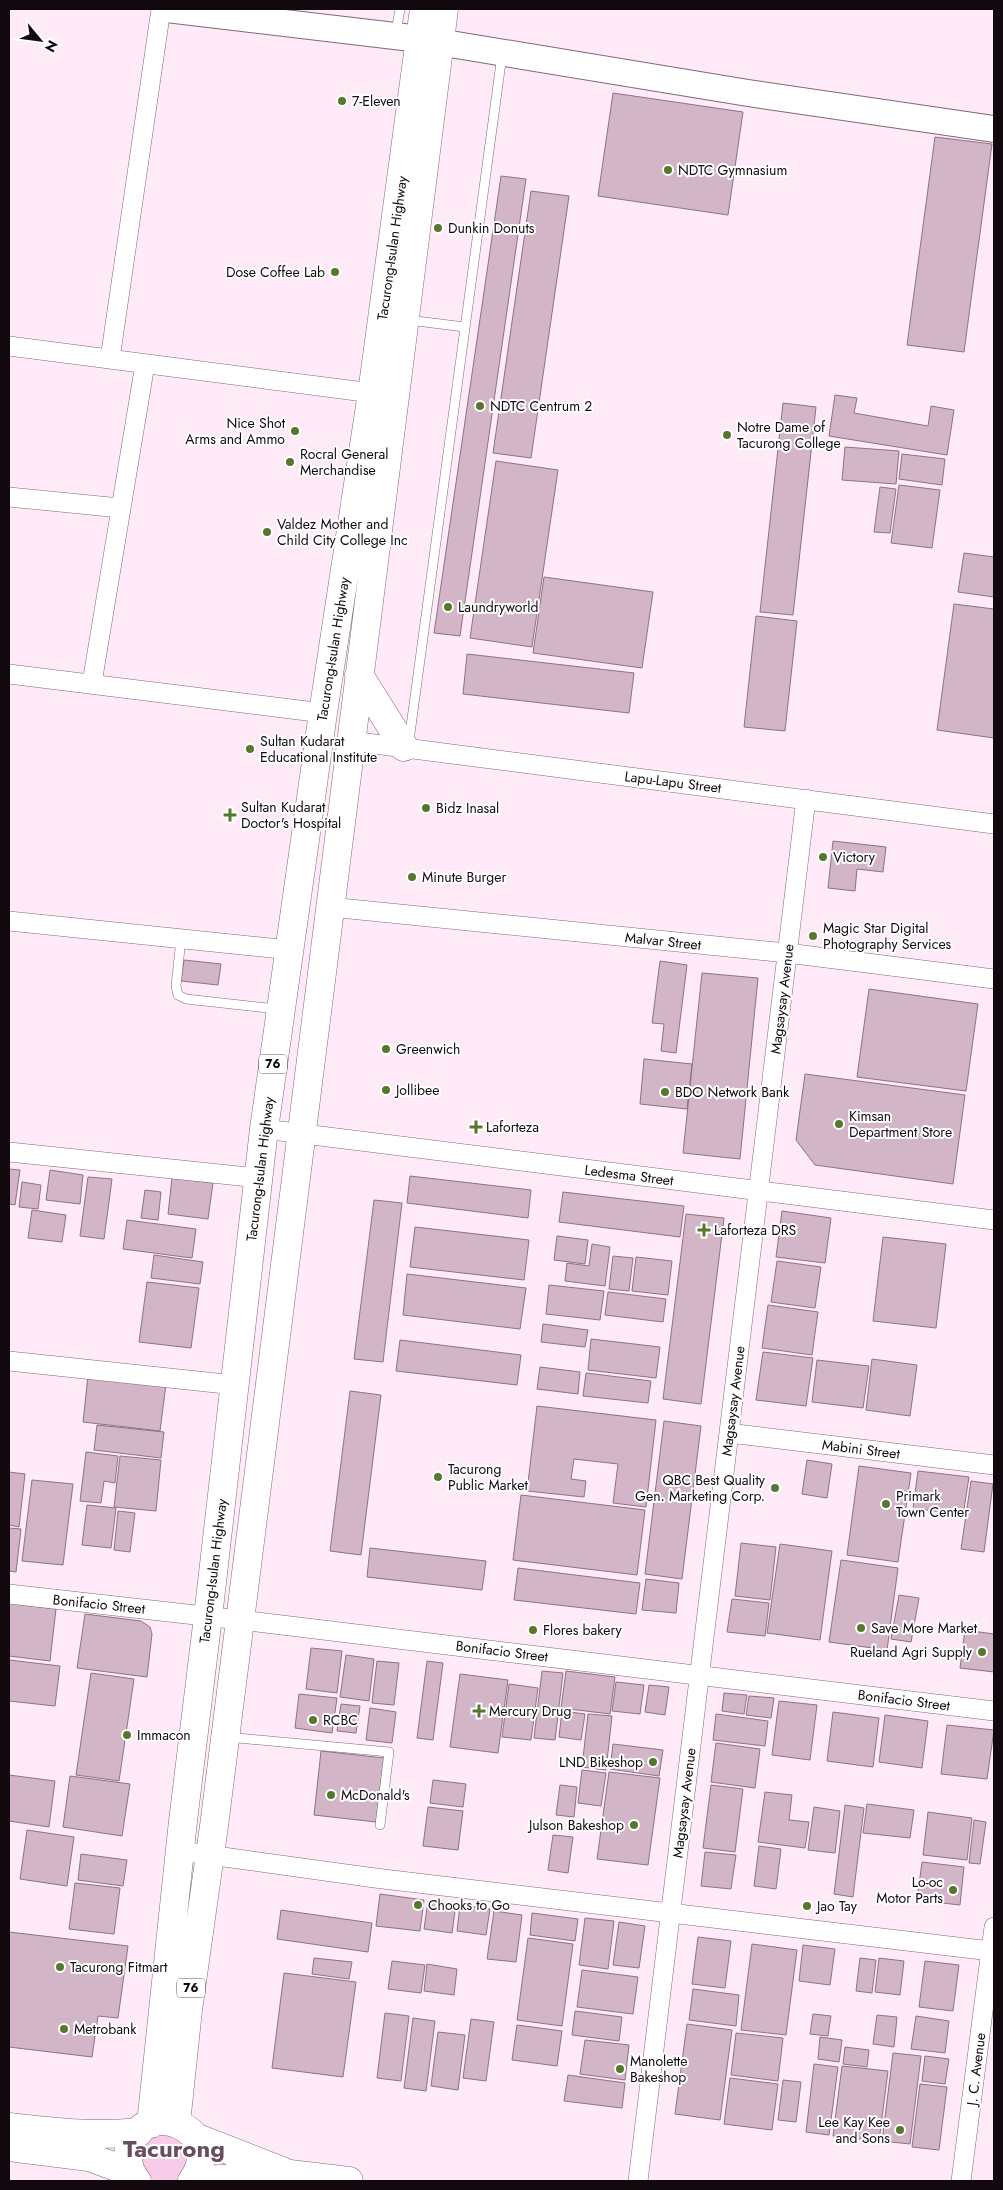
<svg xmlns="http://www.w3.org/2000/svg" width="1003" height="2190" font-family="Jost,sans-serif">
	<rect width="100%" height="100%" fill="#feebf7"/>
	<path fill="#f8cce9" d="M 175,2134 L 190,2152 L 184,2175 L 174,2181 L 154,2181 L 143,2171 L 141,2148 L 152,2136 Z"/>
	<path fill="#d3b5c8" stroke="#8d7283" d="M 613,93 L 743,112 L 728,215 L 598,196 Z
		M 935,137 L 992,144 L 964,352 L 907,345 Z
		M 501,176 L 526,179 L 460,636 L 434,633 Z
		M 531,191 L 569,196 L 531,458 L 493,453 Z
		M 835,395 L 857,398 L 854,413 L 928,426 L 931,406 L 954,410 L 947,455 L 829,436 Z
		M 783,403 L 816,407 L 793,615 L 760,612 Z
		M 845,447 L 899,451 L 896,484 L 842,480 Z
		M 902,454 L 945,459 L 942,485 L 899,479 Z
		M 496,461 L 558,470 L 532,647 L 470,638 Z
		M 899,485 L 940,490 L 932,548 L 891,543 Z
		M 880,487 L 896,489 L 890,533 L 874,532 Z
		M 964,553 L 994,557 L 994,597 L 958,592 Z
		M 544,577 L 653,592 L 642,668 L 533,653 Z
		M 954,604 L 994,609 L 994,738 L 937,730 Z
		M 756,616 L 797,621 L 785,731 L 744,727 Z
		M 467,654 L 634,673 L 629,713 L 463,694 Z
		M 833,841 L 886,847 L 883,872 L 857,869 L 855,891 L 828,888 Z
		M 184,960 L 221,964 L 218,985 L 181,981 Z
		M 660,961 L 687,965 L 676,1053 L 661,1051 L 664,1024 L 652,1023 Z
		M 702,973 L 758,978 L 740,1159 L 683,1153 Z
		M 869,989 L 978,1004 L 966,1091 L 857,1077 Z
		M 644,1059 L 692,1064 L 687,1109 L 640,1104 Z
		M 805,1074 L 965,1095 L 953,1184 L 815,1165 L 796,1140 Z
		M 9,1169 L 20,1170 L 15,1205 L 9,1204 Z
		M 50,1170 L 83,1175 L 80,1204 L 46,1200 Z
		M 410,1176 L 531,1190 L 528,1218 L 407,1203 Z
		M 88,1177 L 112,1179 L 104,1239 L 80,1236 Z
		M 172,1178 L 213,1183 L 208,1219 L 168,1214 Z
		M 22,1182 L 41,1185 L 38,1209 L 19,1207 Z
		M 145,1190 L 161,1192 L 158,1220 L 141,1218 Z
		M 563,1192 L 684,1206 L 680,1237 L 559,1222 Z
		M 374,1200 L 402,1203 L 383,1362 L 354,1359 Z
		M 32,1210 L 66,1215 L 62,1242 L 28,1238 Z
		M 782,1211 L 831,1218 L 825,1263 L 776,1257 Z
		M 686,1214 L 724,1218 L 701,1404 L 663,1399 Z
		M 127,1220 L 196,1229 L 192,1258 L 123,1249 Z
		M 415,1227 L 529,1240 L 524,1280 L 410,1267 Z
		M 557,1236 L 588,1240 L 585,1264 L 554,1260 Z
		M 883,1237 L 946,1244 L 936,1328 L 873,1321 Z
		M 592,1244 L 610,1247 L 605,1286 L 565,1281 L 567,1263 L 589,1266 Z
		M 154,1255 L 203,1262 L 200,1284 L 151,1278 Z
		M 613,1256 L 633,1258 L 629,1291 L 609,1289 Z
		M 636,1257 L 672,1261 L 668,1295 L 632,1291 Z
		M 777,1261 L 821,1267 L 815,1308 L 771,1302 Z
		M 407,1274 L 526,1288 L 520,1329 L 403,1315 Z
		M 147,1282 L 199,1288 L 191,1348 L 139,1342 Z
		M 549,1285 L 604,1291 L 600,1320 L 546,1314 Z
		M 608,1292 L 666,1299 L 663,1322 L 605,1315 Z
		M 768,1305 L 818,1312 L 812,1355 L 762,1348 Z
		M 543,1324 L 588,1330 L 585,1347 L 541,1342 Z
		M 591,1339 L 660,1347 L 656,1378 L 588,1370 Z
		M 400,1340 L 521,1355 L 517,1385 L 396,1371 Z
		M 763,1352 L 813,1358 L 806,1406 L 756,1400 Z
		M 872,1359 L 917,1365 L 910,1416 L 866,1410 Z
		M 817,1360 L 869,1366 L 863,1408 L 812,1402 Z
		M 540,1367 L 580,1372 L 578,1394 L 537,1389 Z
		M 586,1373 L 651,1381 L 648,1403 L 583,1396 Z
		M 88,1376 L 166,1384 L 160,1431 L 83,1422 Z
		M 350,1391 L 381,1395 L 361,1555 L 330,1551 Z
		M 537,1406 L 656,1420 L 646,1507 L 613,1503 L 618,1464 L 574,1459 L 571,1479 L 586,1481 L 584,1497 L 527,1491 Z
		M 664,1421 L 701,1426 L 682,1579 L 645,1574 Z
		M 97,1425 L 164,1432 L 161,1458 L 94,1450 Z
		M 86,1452 L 118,1456 L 115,1483 L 104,1481 L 101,1503 L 80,1501 Z
		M 120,1456 L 161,1460 L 156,1511 L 114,1507 Z
		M 807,1460 L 832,1464 L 827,1498 L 802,1494 Z
		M 859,1466 L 911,1473 L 898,1562 L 847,1555 Z
		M 918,1471 L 969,1477 L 963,1515 L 913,1508 Z
		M 9,1472 L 25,1474 L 19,1527 L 9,1525 Z
		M 32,1480 L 73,1484 L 63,1565 L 22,1561 Z
		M 971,1481 L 993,1484 L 984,1552 L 961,1549 Z
		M 521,1495 L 645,1510 L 637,1575 L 513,1560 Z
		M 87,1505 L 116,1508 L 111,1548 L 82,1545 Z
		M 118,1511 L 135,1513 L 130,1552 L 114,1550 Z
		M 9,1528 L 21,1529 L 16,1572 L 9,1571 Z
		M 741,1543 L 776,1547 L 770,1600 L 735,1596 Z
		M 780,1544 L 832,1551 L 820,1640 L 767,1633 Z
		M 370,1548 L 486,1561 L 482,1590 L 367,1577 Z
		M 841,1560 L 898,1568 L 887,1650 L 829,1642 Z
		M 518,1568 L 640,1583 L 636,1614 L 514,1600 Z
		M 646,1579 L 679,1583 L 676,1613 L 642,1610 Z
		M 899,1595 L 919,1598 L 911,1642 L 891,1639 Z
		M 732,1599 L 769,1603 L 765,1636 L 727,1632 Z
		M 9,1603 L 56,1609 L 50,1661 L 9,1656 Z
		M 85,1614 L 141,1621 L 150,1627 L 152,1634 L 147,1677 L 77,1668 Z
		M 965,1630 L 994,1634 L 994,1672 L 960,1668 Z
		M 311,1648 L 342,1651 L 337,1693 L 306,1689 Z
		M 346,1655 L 374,1659 L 369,1701 L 340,1697 Z
		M 9,1660 L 60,1666 L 55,1706 L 9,1701 Z
		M 377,1661 L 399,1663 L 394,1705 L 372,1703 Z
		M 427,1661 L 443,1663 L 433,1740 L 417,1738 Z
		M 542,1671 L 563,1673 L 555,1740 L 534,1738 Z
		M 566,1671 L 615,1677 L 610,1714 L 561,1708 Z
		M 91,1673 L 134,1679 L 119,1781 L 76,1775 Z
		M 460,1674 L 508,1680 L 498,1753 L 450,1747 Z
		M 616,1682 L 644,1685 L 640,1714 L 612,1711 Z
		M 509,1684 L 538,1688 L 531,1740 L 502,1737 Z
		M 649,1685 L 669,1687 L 665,1715 L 645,1712 Z
		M 724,1693 L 747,1695 L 744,1714 L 722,1711 Z
		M 299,1694 L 337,1698 L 332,1733 L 295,1728 Z
		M 749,1696 L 774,1698 L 771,1718 L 746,1715 Z
		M 779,1701 L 817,1705 L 810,1760 L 772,1755 Z
		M 341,1704 L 360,1706 L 356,1733 L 337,1731 Z
		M 370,1708 L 396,1712 L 392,1743 L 366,1740 Z
		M 562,1711 L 585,1714 L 581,1740 L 559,1737 Z
		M 833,1712 L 879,1718 L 873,1767 L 827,1761 Z
		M 588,1714 L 612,1716 L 606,1770 L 582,1767 Z
		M 716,1714 L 768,1721 L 765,1746 L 713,1740 Z
		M 885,1715 L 928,1721 L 922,1768 L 879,1762 Z
		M 947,1725 L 994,1730 L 987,1779 L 941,1774 Z
		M 716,1743 L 760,1749 L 755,1788 L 711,1782 Z
		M 613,1744 L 663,1750 L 659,1776 L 610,1769 Z
		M 321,1751 L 384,1758 L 376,1822 L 314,1815 Z
		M 582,1770 L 606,1773 L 601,1806 L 578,1803 Z
		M 609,1772 L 660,1778 L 648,1865 L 597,1859 Z
		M 9,1775 L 55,1781 L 49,1827 L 9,1821 Z
		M 70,1776 L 130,1784 L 122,1836 L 63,1827 Z
		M 433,1780 L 466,1784 L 463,1807 L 430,1803 Z
		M 560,1785 L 577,1787 L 574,1817 L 556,1815 Z
		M 711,1785 L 743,1789 L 735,1852 L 703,1848 Z
		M 765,1792 L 792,1795 L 789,1820 L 809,1822 L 805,1848 L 758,1842 Z
		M 867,1804 L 914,1810 L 910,1838 L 863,1833 Z
		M 845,1805 L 864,1808 L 853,1897 L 834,1894 Z
		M 428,1807 L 463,1811 L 458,1850 L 423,1846 Z
		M 814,1807 L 840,1811 L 835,1853 L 808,1850 Z
		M 928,1812 L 972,1818 L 967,1860 L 923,1855 Z
		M 974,1820 L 986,1822 L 980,1864 L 969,1863 Z
		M 27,1830 L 74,1837 L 67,1886 L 20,1879 Z
		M 553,1835 L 573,1837 L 568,1873 L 548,1870 Z
		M 759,1846 L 781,1849 L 776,1889 L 754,1886 Z
		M 705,1852 L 736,1855 L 731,1889 L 701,1886 Z
		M 81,1854 L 127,1860 L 123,1886 L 78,1880 Z
		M 922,1862 L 964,1867 L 960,1905 L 917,1900 Z
		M 75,1883 L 120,1888 L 114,1934 L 69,1929 Z
		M 380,1894 L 424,1900 L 420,1931 L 376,1926 Z
		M 428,1901 L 456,1904 L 452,1933 L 424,1929 Z
		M 460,1905 L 490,1909 L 486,1935 L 457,1931 Z
		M 281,1910 L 372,1923 L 368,1952 L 277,1939 Z
		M 494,1911 L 522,1915 L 516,1962 L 487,1959 Z
		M 532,1913 L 578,1919 L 575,1941 L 530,1935 Z
		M 585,1918 L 614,1921 L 608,1969 L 579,1965 Z
		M 619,1922 L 645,1926 L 639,1968 L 613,1965 Z
		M 9,1932 L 128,1946 L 118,2018 L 98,2016 L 92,2057 L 9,2047 Z
		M 698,1937 L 731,1941 L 725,1988 L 692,1984 Z
		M 528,1938 L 573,1944 L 562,2026 L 517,2020 Z
		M 752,1944 L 797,1950 L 786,2035 L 741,2030 Z
		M 803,1945 L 835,1949 L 830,1985 L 799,1981 Z
		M 314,1958 L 352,1962 L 349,1979 L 312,1974 Z
		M 860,1958 L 876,1960 L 872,1993 L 856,1991 Z
		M 879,1958 L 904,1961 L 900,1995 L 875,1992 Z
		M 392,1961 L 425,1965 L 421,1993 L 388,1989 Z
		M 925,1961 L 959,1965 L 953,2011 L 919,2007 Z
		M 427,1964 L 457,1969 L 454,1995 L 424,1991 Z
		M 582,1970 L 638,1977 L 633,2014 L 577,2007 Z
		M 284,1973 L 356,1982 L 343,2077 L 272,2068 Z
		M 693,1989 L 739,1995 L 736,2026 L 689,2020 Z
		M 575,2011 L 622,2017 L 619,2041 L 572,2035 Z
		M 385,2013 L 409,2016 L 401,2081 L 377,2078 Z
		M 813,2014 L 831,2016 L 828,2036 L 810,2034 Z
		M 877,2015 L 897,2017 L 894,2047 L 873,2044 Z
		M 916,2016 L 949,2021 L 945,2053 L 911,2049 Z
		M 413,2018 L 435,2021 L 426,2091 L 404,2088 Z
		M 471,2019 L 494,2022 L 486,2081 L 463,2078 Z
		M 687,2024 L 732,2030 L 720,2120 L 675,2114 Z
		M 517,2025 L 562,2031 L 557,2066 L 512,2060 Z
		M 438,2032 L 465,2035 L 458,2090 L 431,2086 Z
		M 736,2033 L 783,2038 L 778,2081 L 731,2075 Z
		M 820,2037 L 842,2040 L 839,2062 L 818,2059 Z
		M 585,2040 L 629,2045 L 625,2080 L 580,2074 Z
		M 845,2047 L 869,2050 L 867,2067 L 843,2064 Z
		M 893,2053 L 921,2056 L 910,2144 L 882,2141 Z
		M 925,2056 L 949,2059 L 945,2084 L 922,2081 Z
		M 814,2064 L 838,2067 L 829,2135 L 806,2132 Z
		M 842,2066 L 888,2071 L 879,2141 L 833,2136 Z
		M 568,2075 L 625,2083 L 622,2108 L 564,2101 Z
		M 730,2078 L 778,2084 L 772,2130 L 724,2124 Z
		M 783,2080 L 801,2082 L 796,2122 L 778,2120 Z
		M 920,2084 L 947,2087 L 939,2150 L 912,2147 Z"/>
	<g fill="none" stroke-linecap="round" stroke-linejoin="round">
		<g stroke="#826779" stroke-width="10">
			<path id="lane" d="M 396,33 L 400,9
				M 408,320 L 465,327
				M 409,741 L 502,55
				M 181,939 L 176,986 L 178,995 L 186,999 L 277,1009
				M 227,1737 L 389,1752 L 380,1825"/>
		</g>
		<g stroke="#826779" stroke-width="20">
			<path id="street" d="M 9,346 L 372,393
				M 110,359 L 161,9
				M 9,497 L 120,508
				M 9,674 L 323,713
				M 92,683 L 145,364
				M 351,741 L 994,824
				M 330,907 L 787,953 L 994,979
				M 9,921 L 290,950
				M 264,1129 L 994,1220
				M 9,1152 L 258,1178
				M 9,1361 L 235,1385
				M 729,1433 L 994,1465
				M 9,1594 L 240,1620 L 994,1711
				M 180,1851 L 375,1878 L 991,1951
				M 638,2181 L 806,799
				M 961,2181 L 994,1927"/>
		</g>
		<g stroke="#826779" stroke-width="28">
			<path id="secondary" d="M 167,9 L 420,39 L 748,93 L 994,129"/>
		</g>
		<g stroke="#826779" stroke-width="29">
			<path id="primary" d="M 195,2137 L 282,2171
				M 192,2181 L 290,2174 L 349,2181"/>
		</g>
		<g stroke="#826779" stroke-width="29">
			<path id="highway" d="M 359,675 L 404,747
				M 176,2123 L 188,2010 L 214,1826 L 444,9
				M 151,2124 L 183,1821 L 208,1617 L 264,1129 L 323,713 L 372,393 L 424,9
				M 9,2127 C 52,2132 95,2137 139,2132
				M 9,2147 L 89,2157 L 132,2173
				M 137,2181 C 130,2172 126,2160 129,2149 C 142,2094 229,2129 192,2181"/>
		</g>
		<use href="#lane" stroke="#fff" stroke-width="9"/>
		<use href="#street" stroke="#fff" stroke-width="19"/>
		<use href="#secondary" stroke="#fff" stroke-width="26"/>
		<use href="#primary" stroke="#fff" stroke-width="28"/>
		<use href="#highway" stroke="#fff" stroke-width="28"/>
	</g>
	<g fill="#56772e" stroke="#fff" stroke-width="2">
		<circle cx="342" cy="101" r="5"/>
		<circle cx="668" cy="170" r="5"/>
		<circle cx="438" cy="228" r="5"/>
		<circle cx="335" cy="272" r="5"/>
		<circle cx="480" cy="406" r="5"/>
		<circle cx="295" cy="431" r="5"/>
		<circle cx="727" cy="435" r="5"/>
		<circle cx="290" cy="462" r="5"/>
		<circle cx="267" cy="532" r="5"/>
		<circle cx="448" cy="607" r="5"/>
		<circle cx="250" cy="749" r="5"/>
		<circle cx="426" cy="808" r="5"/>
		<path d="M227.5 807.5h5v5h5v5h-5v5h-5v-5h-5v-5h5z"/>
		<circle cx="823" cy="857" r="5"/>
		<circle cx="412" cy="877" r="5"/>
		<circle cx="813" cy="936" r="5"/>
		<circle cx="386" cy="1049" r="5"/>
		<circle cx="386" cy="1090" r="5"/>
		<circle cx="665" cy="1092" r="5"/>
		<circle cx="839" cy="1124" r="5"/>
		<path d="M473.5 1119.5h5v5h5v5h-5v5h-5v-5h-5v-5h5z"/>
		<path d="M701.5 1222.5h5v5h5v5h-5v5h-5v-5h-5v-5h5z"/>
		<circle cx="438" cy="1477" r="5"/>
		<circle cx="775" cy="1488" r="5"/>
		<circle cx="886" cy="1504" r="5"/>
		<circle cx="861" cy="1628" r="5"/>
		<circle cx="533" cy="1630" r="5"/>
		<circle cx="982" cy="1652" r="5"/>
		<path d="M476.5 1703.5h5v5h5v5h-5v5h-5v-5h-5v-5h5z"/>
		<circle cx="313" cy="1720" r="5"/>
		<circle cx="127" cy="1735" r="5"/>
		<circle cx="653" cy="1762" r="5"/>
		<circle cx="331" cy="1795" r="5"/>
		<circle cx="634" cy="1825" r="5"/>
		<circle cx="953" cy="1890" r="5"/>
		<circle cx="418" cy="1905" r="5"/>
		<circle cx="807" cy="1906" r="5"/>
		<circle cx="60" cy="1967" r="5"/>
		<circle cx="64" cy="2029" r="5"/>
		<circle cx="620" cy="2069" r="5"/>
		<circle cx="900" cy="2130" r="5"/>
	</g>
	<g text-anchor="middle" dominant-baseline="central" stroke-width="4" stroke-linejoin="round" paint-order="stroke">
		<g fill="#fff" stroke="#595357" stroke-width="1">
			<rect x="259" y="1054.5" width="28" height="19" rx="4"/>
			<rect x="177" y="1978.5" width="28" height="19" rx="4"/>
		</g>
		<g font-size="12" font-weight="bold" fill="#12090f">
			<text x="273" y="1064">76</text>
			<text x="191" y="1988">76</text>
		</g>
		<g font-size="14" fill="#12090f" stroke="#fff" text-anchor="start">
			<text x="352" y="101">7-Eleven</text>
			<text x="678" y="170">NDTC Gymnasium</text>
			<text x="448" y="228">Dunkin Donuts</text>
			<text x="325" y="272" text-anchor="end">Dose Coffee Lab</text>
			<text x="490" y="406">NDTC Centrum 2</text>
			<text x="285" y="423" text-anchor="end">Nice Shot<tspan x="285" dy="16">Arms and Ammo</tspan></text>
			<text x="737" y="427">Notre Dame of<tspan x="737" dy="16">Tacurong College</tspan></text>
			<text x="300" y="454">Rocral General<tspan x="300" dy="16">Merchandise</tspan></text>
			<text x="277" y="524">Valdez Mother and<tspan x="277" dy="16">Child City College Inc</tspan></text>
			<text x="458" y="607">Laundryworld</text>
			<text x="260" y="741">Sultan Kudarat<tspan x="260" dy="16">Educational Institute</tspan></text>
			<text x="241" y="807">Sultan Kudarat<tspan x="241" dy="16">Doctor's Hospital</tspan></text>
			<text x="436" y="808">Bidz Inasal</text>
			<text x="833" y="857">Victory</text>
			<text x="422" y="877">Minute Burger</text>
			<text x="823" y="928">Magic Star Digital<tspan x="823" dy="16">Photography Services</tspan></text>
			<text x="396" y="1049">Greenwich</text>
			<text x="396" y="1090">Jollibee</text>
			<text x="675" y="1092">BDO Network Bank</text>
			<text x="849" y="1116">Kimsan<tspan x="849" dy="16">Department Store</tspan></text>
			<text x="486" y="1127">Laforteza</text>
			<text x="714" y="1230">Laforteza DRS</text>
			<text x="448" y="1469">Tacurong<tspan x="448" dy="16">Public Market</tspan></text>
			<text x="765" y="1480" text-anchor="end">QBC Best Quality<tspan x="765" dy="16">Gen. Marketing Corp.</tspan></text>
			<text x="896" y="1496">Primark<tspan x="896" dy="16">Town Center</tspan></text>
			<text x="871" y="1628">Save More Market</text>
			<text x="543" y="1630">Flores bakery</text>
			<text x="972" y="1652" text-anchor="end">Rueland Agri Supply</text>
			<text x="489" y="1711">Mercury Drug</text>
			<text x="323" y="1720">RCBC</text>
			<text x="137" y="1735">Immacon</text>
			<text x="643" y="1762" text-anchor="end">LND Bikeshop</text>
			<text x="341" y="1795">McDonald's</text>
			<text x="624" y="1825" text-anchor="end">Julson Bakeshop</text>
			<text x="943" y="1882" text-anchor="end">Lo-oc<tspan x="943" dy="16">Motor Parts</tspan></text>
			<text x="428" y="1905">Chooks to Go</text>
			<text x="817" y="1906">Jao Tay</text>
			<text x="70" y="1967">Tacurong Fitmart</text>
			<text x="74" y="2029">Metrobank</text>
			<text x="630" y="2061">Manolette<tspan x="630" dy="16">Bakeshop</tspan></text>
			<text x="890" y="2122" text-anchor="end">Lee Kay Kee<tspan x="890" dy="16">and Sons</tspan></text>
		</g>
		<g font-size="14" fill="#12090f" stroke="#fff">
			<text transform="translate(392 248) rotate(-82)">Tacurong-Isulan Highway</text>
			<text transform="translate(333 649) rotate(-81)">Tacurong-Isulan Highway</text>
			<text transform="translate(673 782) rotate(7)">Lapu-Lapu Street</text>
			<text transform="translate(663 941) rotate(6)">Malvar Street</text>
			<text transform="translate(782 999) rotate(-83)">Magsaysay Avenue</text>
			<text transform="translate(260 1169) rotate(-83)">Tacurong-Isulan Highway</text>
			<text transform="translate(629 1175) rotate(7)">Ledesma Street</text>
			<text transform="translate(733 1401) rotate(-83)">Magsaysay Avenue</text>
			<text transform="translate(861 1449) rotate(7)">Mabini Street</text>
			<text transform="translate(213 1571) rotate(-83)">Tacurong-Isulan Highway</text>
			<text transform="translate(99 1604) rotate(6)">Bonifacio Street</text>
			<text transform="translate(502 1651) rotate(7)">Bonifacio Street</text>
			<text transform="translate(904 1700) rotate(7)">Bonifacio Street</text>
			<text transform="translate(684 1803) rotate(-83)">Magsaysay Avenue</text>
			<text transform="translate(976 2069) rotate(-83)">J. C. Avenue</text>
		</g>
		<g font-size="24" font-weight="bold" fill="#684e5f" stroke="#fff">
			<text x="174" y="2148">Tacurong</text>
		</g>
	</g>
	<rect width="1003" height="2190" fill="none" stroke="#12090f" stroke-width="20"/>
	<g transform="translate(40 40) rotate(119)" stroke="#ffffff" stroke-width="4" paint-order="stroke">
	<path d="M0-4L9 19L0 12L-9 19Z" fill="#12090f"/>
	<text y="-8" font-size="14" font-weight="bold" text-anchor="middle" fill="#12090f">N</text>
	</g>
</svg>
